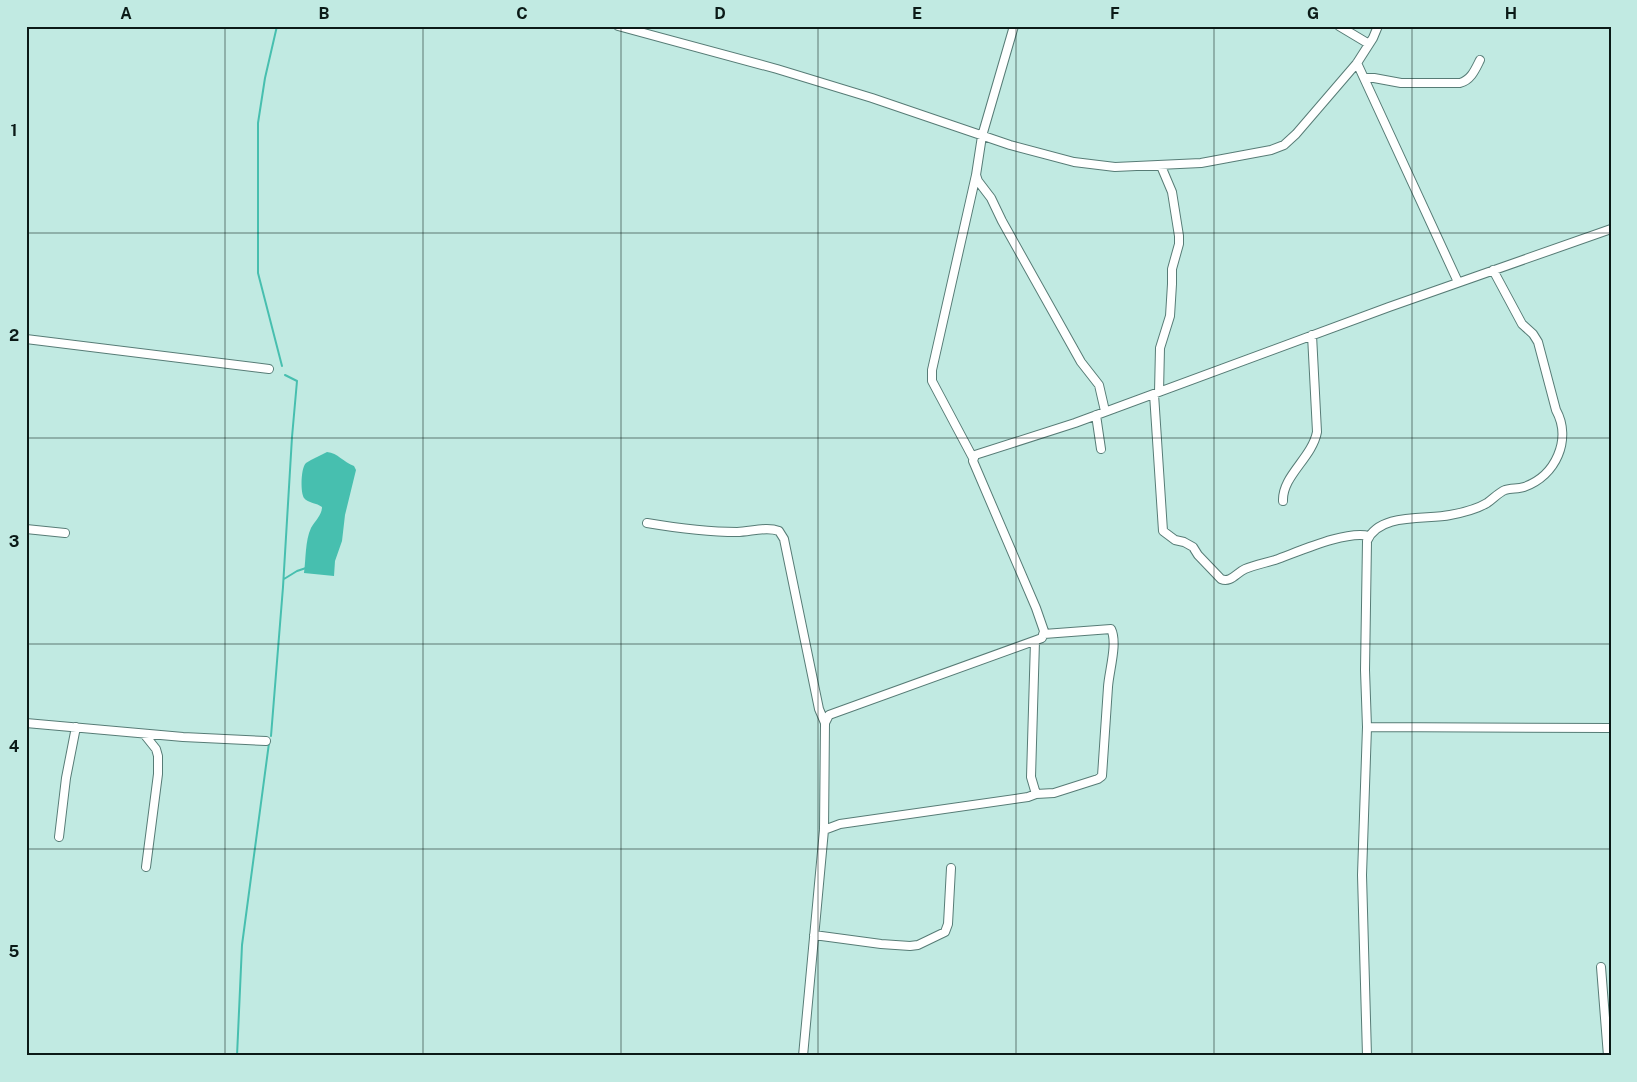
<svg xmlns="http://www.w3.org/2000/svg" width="1637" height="1082" font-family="'Public Sans',sans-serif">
	<rect width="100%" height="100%" fill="#c1eae2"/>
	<path fill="#47bfaf" d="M 327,452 C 338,453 343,462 354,466 L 356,470 L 345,515 L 342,541 L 335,561 L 334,576 L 304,573 C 306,559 305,541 311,528 C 315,521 322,515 322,507 C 317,503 308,503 304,498 C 300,492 301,467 306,463 C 312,459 321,455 327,452 Z"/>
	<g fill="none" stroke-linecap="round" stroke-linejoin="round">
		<path stroke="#47bfaf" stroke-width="2" d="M 277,26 L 265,78 L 258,123 L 258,273 L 282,366
			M 284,579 L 297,571 L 306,568
			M 271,736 L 283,587 L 292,437 L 297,381 L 285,375
			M 237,1056 L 242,945 L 269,743"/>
		<g stroke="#577c76" stroke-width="10">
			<path id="street" d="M 618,26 L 777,69 L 872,98 L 1010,145 L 1074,162 L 1115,167 L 1201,163 L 1271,150 L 1284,145 L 1296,134 L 1357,63 L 1373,38 L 1378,26
				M 1014,26 L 982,136 L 976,175 L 978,181 L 991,198 L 1002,221 L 1081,362 L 1099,385 L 1105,411
				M 1339,26 L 1369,44
				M 1357,63 L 1458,282
				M 1365,78 L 1374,78 L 1401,83 L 1460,83 C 1471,80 1475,70 1480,60
				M 26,339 L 269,369
				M 1159,392 L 1160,348 L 1170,316 L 1172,284 L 1172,269 L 1179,244 L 1179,236 L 1172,192 L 1161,166
				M 1154,394 L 1163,531 L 1175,540 L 1184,542 L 1193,547 L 1198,555 L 1221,579 C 1231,583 1236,573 1245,569 C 1254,565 1265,563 1275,560 C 1298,552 1346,530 1369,536
				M 1096,415 L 1101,449
				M 973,458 L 932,381 L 932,370 L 976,175
				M 1283,501 C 1282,476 1312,458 1317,432 L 1312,335
				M 647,523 C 677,528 707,532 737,532 C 750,532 766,526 779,531 L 784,539 L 819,709 L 825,723
				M 26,529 L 65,533
				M 1035,641 L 1031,777 L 1036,794
				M 26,723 L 183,737 L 266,741
				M 1367,727 L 1611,728
				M 144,734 L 156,749 L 158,756 L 158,774 L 146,867
				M 824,830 L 840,824 L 1028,797 L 1036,794 L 1054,793 L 1098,779 L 1102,776 C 1104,746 1106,716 1108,687 C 1109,671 1118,643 1111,629 L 1044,634
				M 59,837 L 66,778 L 76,727
				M 814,935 L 881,944 L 910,946 L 918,945 L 945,932 L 948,924 L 951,868
				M 1601,967 L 1608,1056
				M 803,1056 L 824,830 L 825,723 L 829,715 L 1042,638 L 1044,631 L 1036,608 L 973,461 L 975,455 L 1075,423 L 1389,307 L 1611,229
				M 1367,1056 L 1362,875 L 1367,727 L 1365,670 L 1367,541 C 1379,512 1427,520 1450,515 C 1461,513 1477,509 1487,503 C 1493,499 1498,493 1505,490 C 1511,488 1518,489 1524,487 C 1556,476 1572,439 1556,410 L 1538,342 L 1533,334 L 1522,324 L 1493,270"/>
		</g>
		<use href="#street" stroke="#fff" stroke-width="8"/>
	</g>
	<path fill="none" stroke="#0b1a17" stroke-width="1" stroke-opacity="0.55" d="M 225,26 L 225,1056M 423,26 L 423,1056M 621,26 L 621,1056M 818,26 L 818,1056M 1016,26 L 1016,1056M 1214,26 L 1214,1056M 1412,26 L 1412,1056M 26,233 L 1611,233M 26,438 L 1611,438M 26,644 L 1611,644M 26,849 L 1611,849"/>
	<rect width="1637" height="1082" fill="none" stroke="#c1eae2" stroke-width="55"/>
	<rect x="28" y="28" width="1582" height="1026" fill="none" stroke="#0b1a17" stroke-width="2"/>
	<g font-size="16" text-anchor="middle" font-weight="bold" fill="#0b1a17">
		<text x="126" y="19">A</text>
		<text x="324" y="19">B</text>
		<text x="522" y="19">C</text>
		<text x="720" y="19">D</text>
		<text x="917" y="19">E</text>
		<text x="1115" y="19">F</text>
		<text x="1313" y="19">G</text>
		<text x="1511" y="19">H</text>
		<text x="14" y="136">1</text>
		<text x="14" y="341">2</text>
		<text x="14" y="547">3</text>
		<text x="14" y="752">4</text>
		<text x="14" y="957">5</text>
	</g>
</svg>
